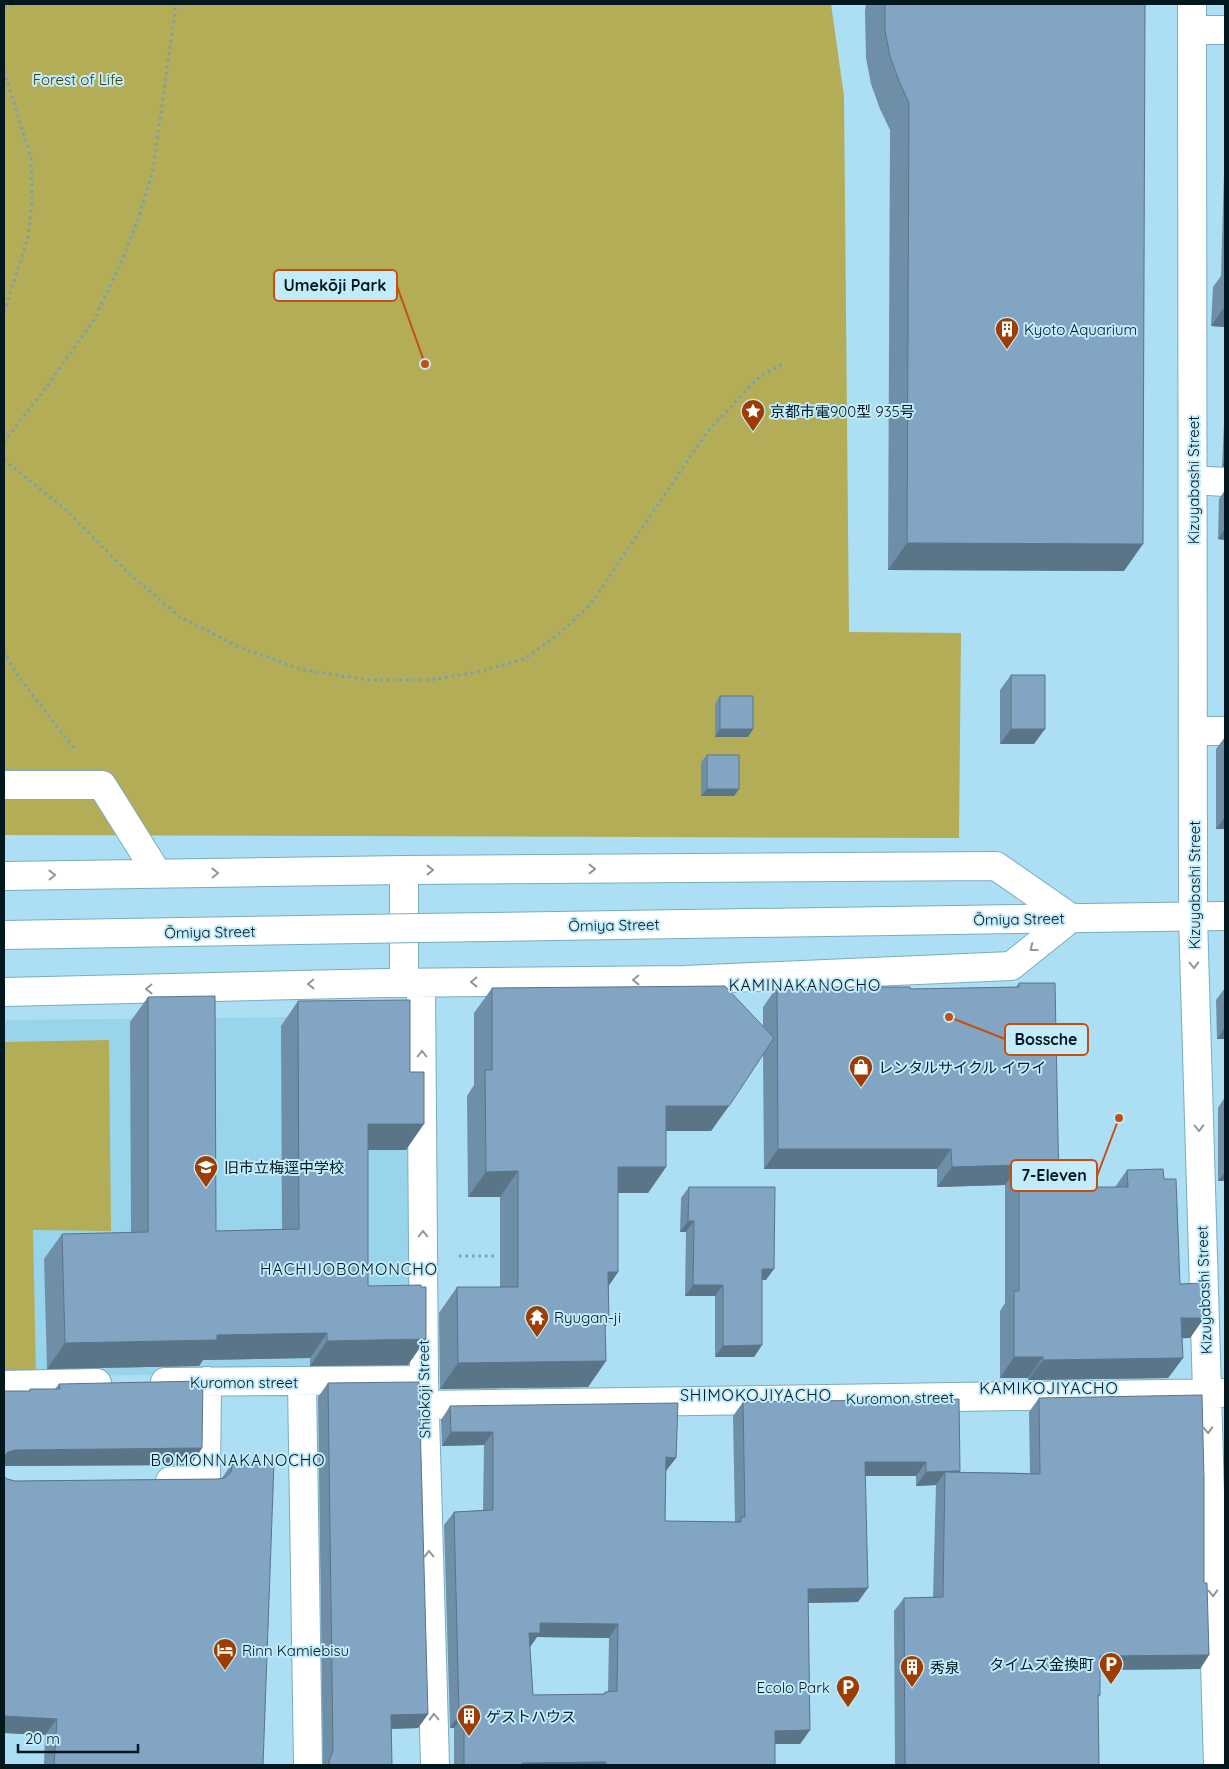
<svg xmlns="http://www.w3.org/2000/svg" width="1229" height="1769" font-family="Quicksand,'Noto Sans JP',sans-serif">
	<rect width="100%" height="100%" fill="#acdff4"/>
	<path fill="#98d5ec" d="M 396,1016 L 409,1019 L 410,1357 L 400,1369 L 4,1378 L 4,1020 Z"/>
	<path fill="#b4ad57" d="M 4,4 L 831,4 L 844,96 L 849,632 L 961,633 L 959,838 L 4,835 Z
		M 109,1040 L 111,1231 L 33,1230 L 36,1373 L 4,1373 L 4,1042 Z"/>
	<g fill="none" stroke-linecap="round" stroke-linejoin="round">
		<g stroke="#7aacbf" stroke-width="30">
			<path id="minor" d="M 1192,4 L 1193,917 L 1218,1765
				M 1192,30 L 1225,30
				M 1193,480 L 1225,482
				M 1193,731 L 1225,731
				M 4,785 L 102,785 L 157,873
				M 404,870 L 404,983
				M 4,876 L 404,870 L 996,866 L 1071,918 L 1011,966 L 685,980 L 386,983 L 4,992
				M 421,983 L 424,1380 L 435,1765
				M 165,1382 L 424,1380
				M 302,1382 L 308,1765
				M 4,1385 L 97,1383
				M 424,1405 L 1225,1393
				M 170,1481 L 206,1480 L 207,1381"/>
		</g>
		<g stroke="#7aacbf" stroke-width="30">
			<path id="major" d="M 420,928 L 1225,916"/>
		</g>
		<path stroke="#77a1b1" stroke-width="3" stroke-dasharray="2.5 4" stroke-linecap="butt" d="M 4,6 L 16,4
			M 4,71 L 31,158 L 32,200 L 28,238 L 4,312
			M 4,442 L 50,382 L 94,320 L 123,258 L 137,222 L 153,170 L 176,4
			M 4,460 L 65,509 L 128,573 L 180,617 L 239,647 L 303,670 L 370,680 L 431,680 L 483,671 L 524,659 L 559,634 L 590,605 L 707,432 L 760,376 L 783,364
			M 4,651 L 16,673 L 75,750
			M 459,1256 L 494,1256"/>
		<use href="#minor" stroke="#fff" stroke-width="28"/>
		<use href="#major" stroke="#fff" stroke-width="28"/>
		<g stroke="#7aacbf" stroke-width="30" stroke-linecap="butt">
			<path id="major-bridge" d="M 4,935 L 420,928"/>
		</g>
		<use href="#major-bridge" stroke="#fff" stroke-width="28"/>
	</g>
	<path fill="#6f8ea8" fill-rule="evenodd" d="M 866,4 L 1145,4 L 1124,571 L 888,570 L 890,130 L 880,109 L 871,84 L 866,58 L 865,11 Z
		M 1225,137 L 1225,327 L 1211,326 L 1213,287 L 1221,276 Z
		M 1225,421 L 1225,467 L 1222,466 L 1224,423 Z
		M 1225,490 L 1225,540 L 1218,539 L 1219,499 Z
		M 1011,675 L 1034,744 L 1000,744 L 1000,690 Z
		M 720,696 L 753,729 L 748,737 L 715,737 L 715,704 Z
		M 1225,737 L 1225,829 L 1216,829 L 1216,749 Z
		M 707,755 L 739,789 L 734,796 L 701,796 L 701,762 Z
		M 1019,983 L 1059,1187 L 1115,1187 L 1127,1170 L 1164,1179 L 1180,1284 L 1204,1318 L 1190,1338 L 1182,1338 L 1183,1358 L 1168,1378 L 1028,1380 L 1028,1378 L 1000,1378 L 1000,1311 L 1005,1303 L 1005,1185 L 937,1187 L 937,1169 L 764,1169 L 763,1054 L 711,1131 L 666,1131 L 666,1167 L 648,1193 L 618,1193 L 618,1272 L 608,1287 L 605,1327 L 606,1361 L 588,1387 L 440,1389 L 439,1313 L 457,1287 L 500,1287 L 500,1197 L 468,1197 L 467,1096 L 474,1085 L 474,1013 L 492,988 L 763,1026 L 763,1007 L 777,987 L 910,989 L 1016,987 Z
		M 1225,988 L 1225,1039 L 1217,1039 L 1216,1000 Z
		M 148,997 L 216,1231 L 282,1229 L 281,1026 L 298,1001 L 406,1150 L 368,1150 L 368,1286 L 408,1365 L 310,1366 L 310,1358 L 203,1360 L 199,1366 L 47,1369 L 44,1259 L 62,1234 L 131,1233 L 130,1022 Z
		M 1225,1097 L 1225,1181 L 1218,1181 L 1218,1108 Z
		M 689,1187 L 766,1280 L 762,1280 L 762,1345 L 754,1357 L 715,1357 L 715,1296 L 685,1296 L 686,1232 L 680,1232 L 681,1198 Z
		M 328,1383 L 428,1714 L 418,1728 L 391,1729 L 392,1765 L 323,1765 L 318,1397 Z
		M 59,1384 L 202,1448 L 191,1465 L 4,1466 L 29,1391 L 30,1389 L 55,1389 Z
		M 1039,1398 L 1204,1583 L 1209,1655 L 1200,1669 L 1100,1670 L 1100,1695 L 1098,1698 L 1099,1765 L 895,1765 L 894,1611 L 904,1598 L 933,1597 L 936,1485 L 916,1486 L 916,1476 L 866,1476 L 858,1602 L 808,1603 L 810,1730 L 800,1744 L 775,1744 L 775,1765 L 454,1765 L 454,1728 L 450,1728 L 444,1525 L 454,1512 L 483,1510 L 484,1445 L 442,1446 L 441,1420 L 450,1406 L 666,1471 L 665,1521 L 735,1522 L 733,1416 L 743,1402 L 887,1402 L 960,1472 L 1030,1473 L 1029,1412 ZM 537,1637 L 609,1638 L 608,1692 L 605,1692 L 604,1694 L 533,1695 L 530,1647 Z
		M 233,1462 L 263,1765 L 44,1765 L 45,1735 L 4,1733 L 4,1476 L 7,1479 L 15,1481 L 217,1479 L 222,1478 Z"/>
	<path fill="#5a7488" d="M 1225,306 L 1225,327 L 1211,326 Z
		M 1225,461 L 1225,467 L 1222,466 Z
		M 1225,529 L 1225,540 L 1218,539 Z
		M 907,543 L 1143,544 L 1124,571 L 888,570 Z
		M 720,729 L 753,729 L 748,737 L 715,737 Z
		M 1011,729 L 1045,729 L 1034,744 L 1000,744 Z
		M 707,789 L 739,789 L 734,796 L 701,796 Z
		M 1225,817 L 1225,829 L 1216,829 Z
		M 1225,1027 L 1225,1039 L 1217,1039 Z
		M 666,1106 L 729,1106 L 711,1131 L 648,1131 Z
		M 368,1124 L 424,1124 L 406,1150 L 350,1150 Z
		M 778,1149 L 951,1149 L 937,1169 L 764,1169 Z
		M 1019,1165 L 1005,1185 L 937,1187 L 952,1167 Z
		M 618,1167 L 666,1167 L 648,1193 L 600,1193 Z
		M 518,1171 L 500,1197 L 468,1197 L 486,1172 Z
		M 1225,1172 L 1225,1181 L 1218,1181 Z
		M 688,1221 L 694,1221 L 686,1232 L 680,1232 Z
		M 762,1269 L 774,1269 L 766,1280 L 754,1280 Z
		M 608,1272 L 618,1272 L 600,1298 Z
		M 693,1285 L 723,1285 L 715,1296 L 685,1296 Z
		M 1181,1318 L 1204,1318 L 1190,1338 L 1167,1339 Z
		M 605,1322 L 609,1322 L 591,1347 Z
		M 327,1333 L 310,1358 L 203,1360 L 199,1366 L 47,1369 L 65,1343 L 217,1335 Z
		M 426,1339 L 408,1365 L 310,1366 L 327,1341 Z
		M 762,1345 L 754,1357 L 715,1357 L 723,1346 Z
		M 1014,1357 L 1043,1357 L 1028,1378 L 1000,1378 Z
		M 1183,1358 L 1168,1378 L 1028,1380 L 1043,1360 Z
		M 606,1361 L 588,1387 L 440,1389 L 458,1363 Z
		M 451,1432 L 493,1432 L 484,1445 L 442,1446 Z
		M 202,1448 L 191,1465 L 4,1466 L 4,1456 L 8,1452 L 15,1450 Z
		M 666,1457 L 676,1458 L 666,1471 L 657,1471 Z
		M 865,1462 L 926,1462 L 916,1476 L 856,1476 Z
		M 960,1471 L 951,1485 L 945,1472 L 936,1485 L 916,1486 L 926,1472 Z
		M 868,1588 L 858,1602 L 798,1603 L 808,1589 Z
		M 540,1623 L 618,1624 L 609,1638 L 537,1637 L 530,1647 L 529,1633 Z
		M 1209,1655 L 1200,1669 L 1090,1670 L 1100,1656 Z
		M 428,1714 L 418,1728 L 381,1729 L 391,1715 Z
		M 459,1714 L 464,1714 L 454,1728 L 450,1728 Z
		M 4,1716 L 57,1719 L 45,1735 L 4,1733 Z
		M 810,1730 L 800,1744 L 765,1744 L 775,1731 Z
		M 606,1762 L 604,1765 L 521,1765 L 522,1763 Z"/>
	<path fill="#81a5c3" stroke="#5a7488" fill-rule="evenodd" d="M 885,4 L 1145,4 L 1143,544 L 907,543 L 909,103 L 899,81 L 890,56 L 885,31 Z
		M 1011,675 L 1045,675 L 1045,729 L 1011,729 Z
		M 720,696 L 753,696 L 753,729 L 720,729 Z
		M 707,755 L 739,755 L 739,789 L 707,789 Z
		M 1019,983 L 1055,983 L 1059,1187 L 1128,1187 L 1127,1170 L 1163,1169 L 1164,1179 L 1176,1179 L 1180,1284 L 1203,1283 L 1204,1318 L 1181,1318 L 1183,1358 L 1043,1360 L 1043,1357 L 1014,1357 L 1014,1291 L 1019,1291 L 1019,1165 L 952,1167 L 951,1149 L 778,1149 L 777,987 L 910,987 L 910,989 L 1019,987 Z
		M 725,986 L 774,1038 L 729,1106 L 666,1106 L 666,1167 L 618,1167 L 618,1272 L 608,1272 L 609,1322 L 605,1322 L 606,1361 L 458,1363 L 457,1287 L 518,1287 L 518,1171 L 486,1172 L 485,1070 L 492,1070 L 492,988 Z
		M 215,996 L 216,1231 L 299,1229 L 298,1001 L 410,1000 L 410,1072 L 424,1072 L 424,1124 L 368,1124 L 368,1286 L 421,1285 L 421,1287 L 426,1287 L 426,1339 L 327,1341 L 327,1333 L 217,1335 L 217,1340 L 65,1343 L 62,1234 L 148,1232 L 148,997 Z
		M 689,1187 L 775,1187 L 774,1269 L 762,1269 L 762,1345 L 723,1346 L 723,1285 L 693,1285 L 694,1221 L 688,1221 Z
		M 203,1381 L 202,1448 L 15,1450 L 8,1452 L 4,1456 L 4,1391 L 30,1391 L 30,1389 L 60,1389 L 59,1384 Z
		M 419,1382 L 428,1714 L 391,1715 L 392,1765 L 329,1765 L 329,1761 L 333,1751 L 328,1383 Z
		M 1202,1395 L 1204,1480 L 1204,1583 L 1207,1583 L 1209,1655 L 1100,1656 L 1100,1695 L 1098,1695 L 1099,1765 L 905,1765 L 904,1598 L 943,1597 L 945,1472 L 1040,1474 L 1039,1398 Z
		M 959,1399 L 960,1471 L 926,1472 L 926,1462 L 865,1462 L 868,1588 L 808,1589 L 810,1730 L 775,1731 L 775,1765 L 606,1765 L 606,1762 L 522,1763 L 522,1765 L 464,1765 L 464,1714 L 459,1714 L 454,1512 L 493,1510 L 493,1432 L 451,1432 L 450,1406 L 678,1403 L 676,1458 L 666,1457 L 665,1521 L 741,1522 L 741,1517 L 745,1517 L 743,1402 L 887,1400 L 887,1402 ZM 540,1623 L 618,1624 L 617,1691 L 605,1692 L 605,1694 L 533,1695 L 529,1633 L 540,1633 Z
		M 233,1462 L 274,1463 L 263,1765 L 54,1765 L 57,1719 L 4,1716 L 4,1476 L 7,1479 L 15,1481 L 217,1479 L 225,1478 L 231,1472 Z"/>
	<defs><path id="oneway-chevron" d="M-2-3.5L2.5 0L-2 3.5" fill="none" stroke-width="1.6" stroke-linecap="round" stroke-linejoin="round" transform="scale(1.25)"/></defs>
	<g stroke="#8e979a">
		<use href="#oneway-chevron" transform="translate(592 869)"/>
		<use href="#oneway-chevron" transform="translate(430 870)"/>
		<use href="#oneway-chevron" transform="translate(215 873) rotate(-1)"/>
		<use href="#oneway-chevron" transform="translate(52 875) rotate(-1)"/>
		<use href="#oneway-chevron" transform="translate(1033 948) rotate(142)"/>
		<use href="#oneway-chevron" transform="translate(1194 965) rotate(88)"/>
		<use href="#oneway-chevron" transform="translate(636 980) rotate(179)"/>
		<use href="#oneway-chevron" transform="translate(474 982) rotate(179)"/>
		<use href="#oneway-chevron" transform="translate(311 984) rotate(179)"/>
		<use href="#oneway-chevron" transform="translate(149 989) rotate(179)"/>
		<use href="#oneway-chevron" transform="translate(422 1054) rotate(-90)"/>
		<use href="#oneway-chevron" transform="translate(1199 1128) rotate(88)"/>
		<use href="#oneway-chevron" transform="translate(423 1234) rotate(-90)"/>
		<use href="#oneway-chevron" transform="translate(1208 1430) rotate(88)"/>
		<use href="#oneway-chevron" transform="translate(429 1554) rotate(-92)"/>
		<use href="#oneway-chevron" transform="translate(1213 1593) rotate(88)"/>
		<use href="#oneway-chevron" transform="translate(434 1717) rotate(-92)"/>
	</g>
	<defs>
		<g id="building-pin" transform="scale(1.25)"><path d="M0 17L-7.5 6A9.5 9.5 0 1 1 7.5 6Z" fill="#9f3d00" stroke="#c2ebfb"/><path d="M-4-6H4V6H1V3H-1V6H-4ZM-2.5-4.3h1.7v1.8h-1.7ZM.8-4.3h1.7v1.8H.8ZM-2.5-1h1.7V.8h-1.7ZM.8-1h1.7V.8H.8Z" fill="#fff"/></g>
		<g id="sight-pin" transform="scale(1.25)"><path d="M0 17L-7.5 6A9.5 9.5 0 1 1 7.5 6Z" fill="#9f3d00" stroke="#c2ebfb"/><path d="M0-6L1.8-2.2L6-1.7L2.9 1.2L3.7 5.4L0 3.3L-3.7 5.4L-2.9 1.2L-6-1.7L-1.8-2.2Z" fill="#fff"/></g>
		<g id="shop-pin" transform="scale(1.25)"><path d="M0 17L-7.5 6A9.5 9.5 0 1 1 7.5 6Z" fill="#9f3d00" stroke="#c2ebfb"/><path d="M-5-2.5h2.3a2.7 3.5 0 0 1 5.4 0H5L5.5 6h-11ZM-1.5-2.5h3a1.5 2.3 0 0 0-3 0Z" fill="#fff"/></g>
		<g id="school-pin" transform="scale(1.25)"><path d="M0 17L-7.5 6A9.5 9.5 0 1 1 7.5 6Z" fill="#9f3d00" stroke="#c2ebfb"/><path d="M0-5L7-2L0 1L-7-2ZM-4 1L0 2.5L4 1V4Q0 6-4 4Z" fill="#fff"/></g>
		<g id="temple-pin" transform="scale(1.25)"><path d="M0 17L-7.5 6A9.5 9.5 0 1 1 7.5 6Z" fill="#9f3d00" stroke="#c2ebfb"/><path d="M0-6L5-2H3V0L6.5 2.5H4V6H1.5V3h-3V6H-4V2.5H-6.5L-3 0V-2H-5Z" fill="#fff"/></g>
		<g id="hotel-pin" transform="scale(1.25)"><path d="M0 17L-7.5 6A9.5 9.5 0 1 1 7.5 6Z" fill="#9f3d00" stroke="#c2ebfb"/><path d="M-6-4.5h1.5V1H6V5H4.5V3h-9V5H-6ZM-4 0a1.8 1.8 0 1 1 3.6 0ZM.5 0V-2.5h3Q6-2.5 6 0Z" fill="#fff"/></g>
		<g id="parking-pin" transform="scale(1.25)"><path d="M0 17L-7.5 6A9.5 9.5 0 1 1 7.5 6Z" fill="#9f3d00" stroke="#c2ebfb"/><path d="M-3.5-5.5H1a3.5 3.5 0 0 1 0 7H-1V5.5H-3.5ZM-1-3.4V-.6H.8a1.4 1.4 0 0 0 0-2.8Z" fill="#fff"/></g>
	</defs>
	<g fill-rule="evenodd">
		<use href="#building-pin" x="1007" y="329"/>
		<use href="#sight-pin" x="753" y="411"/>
		<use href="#shop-pin" x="861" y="1067"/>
		<use href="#school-pin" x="206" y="1167"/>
		<use href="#temple-pin" x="537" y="1317"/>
		<use href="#hotel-pin" x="225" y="1650"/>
		<use href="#parking-pin" x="1111" y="1664"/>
		<use href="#building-pin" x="912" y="1667"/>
		<use href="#parking-pin" x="848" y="1687"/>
		<use href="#building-pin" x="469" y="1716"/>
	</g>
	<g text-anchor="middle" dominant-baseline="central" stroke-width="4" stroke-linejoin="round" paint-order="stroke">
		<g font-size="15" fill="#403b09" stroke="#c2ebfb">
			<text x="78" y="79">Forest of Life</text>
		</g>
		<g font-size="15" fill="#03171e" stroke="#c2ebfb" text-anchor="start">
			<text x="1024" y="329">Kyoto Aquarium</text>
			<text x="770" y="411">京都市電900型 935号</text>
			<text x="878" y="1067">レンタルサイクル イワイ</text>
			<text x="224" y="1167">旧市立梅逕中学校</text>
			<text x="554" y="1317">Ryugan-ji</text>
			<text x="242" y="1650">Rinn Kamiebisu</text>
			<text x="1094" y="1664" text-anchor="end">タイムズ金換町</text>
			<text x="930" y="1667">秀泉</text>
			<text x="830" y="1687" text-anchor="end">Ecolo Park</text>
			<text x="486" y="1716">ゲストハウス</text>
		</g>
		<g font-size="15" fill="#03171e" stroke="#c2ebfb">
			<text transform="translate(1193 480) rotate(-90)">Kizuyabashi Street</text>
			<text transform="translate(1194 885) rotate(-90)">Kizuyabashi Street</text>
			<text transform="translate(1019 919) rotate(-1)">Ōmiya Street</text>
			<text transform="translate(614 925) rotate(-1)">Ōmiya Street</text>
			<text transform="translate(210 932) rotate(-1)">Ōmiya Street</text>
			<text transform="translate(1204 1290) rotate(-92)">Kizuyabashi Street</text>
			<text x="244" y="1382">Kuromon street</text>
			<text transform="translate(424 1389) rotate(-91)">Shiokōji Street</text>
			<text transform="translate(900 1398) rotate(-1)">Kuromon street</text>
		</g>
		<g font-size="16" letter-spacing="1" fill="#03171e" stroke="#c2ebfb">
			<text x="805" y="985">KAMINAKANOCHO</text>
			<text x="349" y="1269">HACHIJOBOMONCHO</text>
			<text x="1049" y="1388">KAMIKOJIYACHO</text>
			<text x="756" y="1395">SHIMOKOJIYACHO</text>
			<text x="238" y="1460">BOMONNAKANOCHO</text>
		</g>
	</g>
	<path fill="none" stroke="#c64f0f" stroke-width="2" d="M425 364L397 286M949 1017L1005 1039M1119 1118L1097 1176"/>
	<g fill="#c64f0f" stroke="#c2ebfb" stroke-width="2">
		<circle cx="425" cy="364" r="5"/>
		<circle cx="949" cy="1017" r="5"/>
		<circle cx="1119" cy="1118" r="5"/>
	</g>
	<g fill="#c2ebfb" stroke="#c64f0f" stroke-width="2">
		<rect x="274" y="270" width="123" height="31" rx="5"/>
		<rect x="1005" y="1024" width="83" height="31" rx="5"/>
		<rect x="1011" y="1160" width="86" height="31" rx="5"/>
	</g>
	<g font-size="16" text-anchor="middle" font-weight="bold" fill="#03171e">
		<text x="335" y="291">Umekōji Park</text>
		<text x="1046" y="1045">Bossche</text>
		<text x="1054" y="1181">7-Eleven</text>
	</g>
	<rect width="1229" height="1769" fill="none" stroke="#03171e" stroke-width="10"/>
	<path d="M18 1744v8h120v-8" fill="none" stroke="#03171e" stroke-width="2.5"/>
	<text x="25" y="1744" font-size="15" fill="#03171e" stroke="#c2ebfb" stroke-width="4" paint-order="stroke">20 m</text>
</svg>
